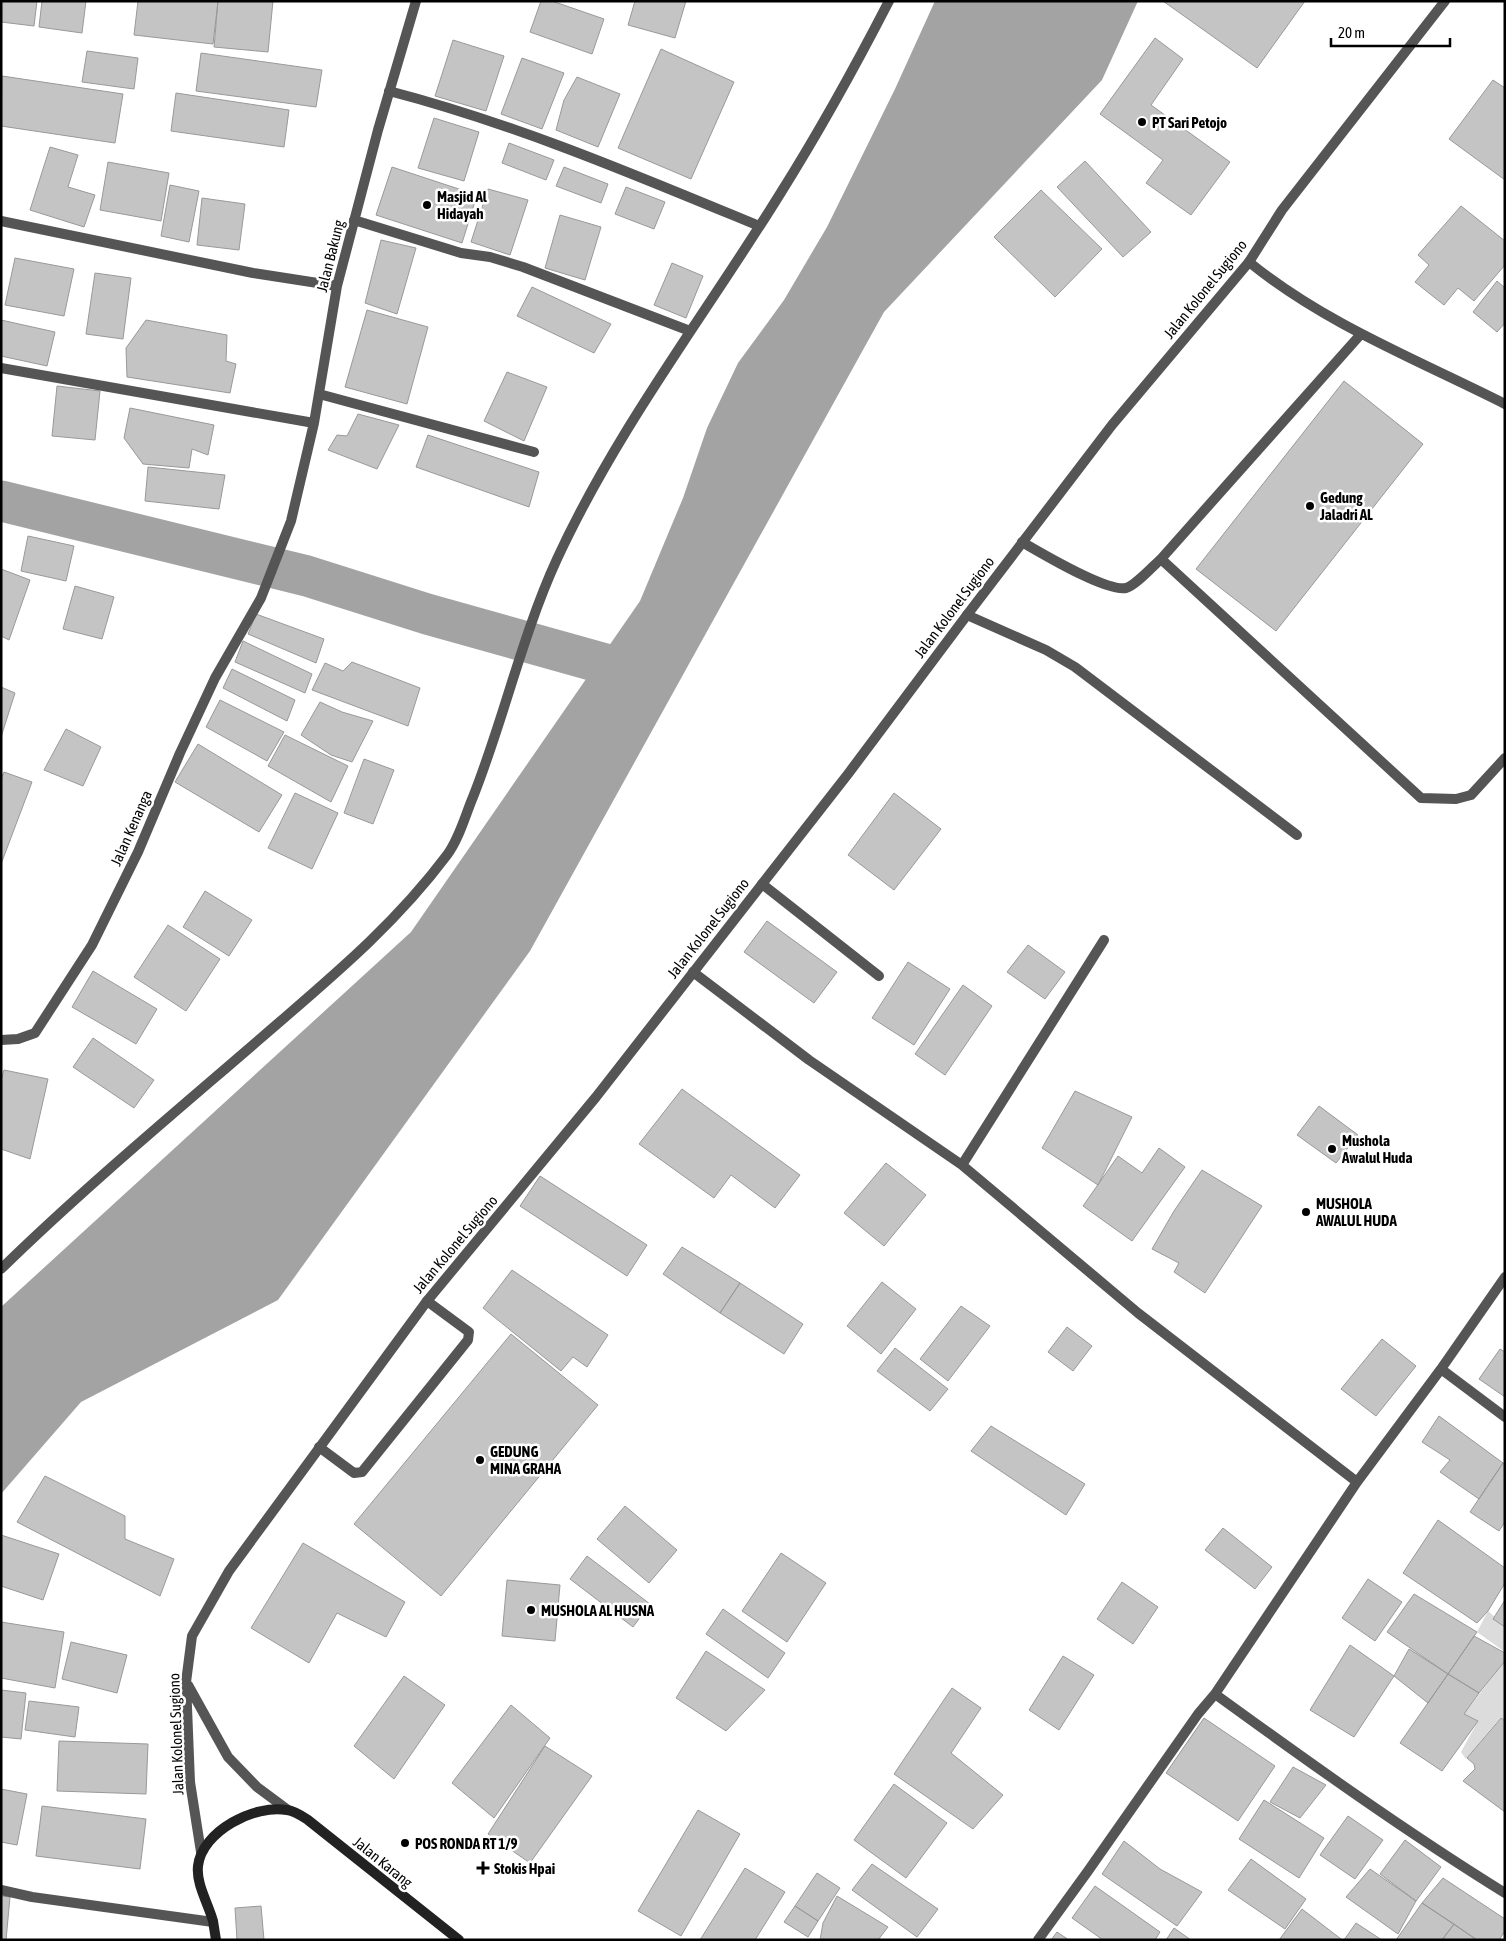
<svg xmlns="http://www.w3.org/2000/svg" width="1506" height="1941" font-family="'Asap Condensed',sans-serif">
	<rect width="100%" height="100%" fill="#fff"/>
	<path fill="#dcdcdc" d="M 1488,1611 L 1505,1626 L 1505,1652 L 1477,1632 Z
		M 1505,1661 L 1505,1721 L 1500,1718 L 1466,1759 L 1461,1752 L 1478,1721 L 1464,1714 Z"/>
	<path fill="#a3a3a3" d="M 935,1 L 1138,1 L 1102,80 L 884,312 L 530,951 L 278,1300 L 81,1402 L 1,1494 L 1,1307 L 411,932 L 640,601 L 683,498 L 707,428 L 738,363 L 784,300 L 827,227 L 895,89 Z"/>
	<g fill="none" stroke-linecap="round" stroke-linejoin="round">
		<path stroke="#a3a3a3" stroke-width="41" d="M 1,501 L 307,576 L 427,614 L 634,672"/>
	</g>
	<path fill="#c4c4c4" stroke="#999" d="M 1,1 L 37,1 L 34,26 L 1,22 Z
		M 42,1 L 86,1 L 82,33 L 39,27 Z
		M 138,1 L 218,1 L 213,44 L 134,35 Z
		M 218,1 L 273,1 L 268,52 L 214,47 Z
		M 541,1 L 552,1 L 604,19 L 592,54 L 530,32 Z
		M 635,1 L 686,1 L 675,38 L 628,25 Z
		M 1163,1 L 1305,1 L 1257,68 Z
		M 1155,38 L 1183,59 L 1151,105 L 1230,162 L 1191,215 L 1146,183 L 1163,160 L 1100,114 Z
		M 453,40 L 504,56 L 486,111 L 435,96 Z
		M 661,49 L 734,82 L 691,179 L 618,148 Z
		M 87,51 L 138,58 L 134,89 L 82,82 Z
		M 201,53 L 322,70 L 316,107 L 196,91 Z
		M 522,58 L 564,73 L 542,129 L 501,114 Z
		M 2,76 L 123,94 L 115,143 L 1,126 Z
		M 577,77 L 620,94 L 598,147 L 556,130 L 564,100 Z
		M 1493,80 L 1505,88 L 1505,180 L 1449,139 Z
		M 176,93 L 289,110 L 284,147 L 171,131 Z
		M 434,118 L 479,132 L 464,181 L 418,168 Z
		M 509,143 L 554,160 L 546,180 L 502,163 Z
		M 50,147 L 78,155 L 68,187 L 95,195 L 84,227 L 30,210 Z
		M 1085,161 L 1151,232 L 1123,257 L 1057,187 Z
		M 108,162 L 169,173 L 161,221 L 100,210 Z
		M 392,167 L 477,195 L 462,243 L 376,215 Z
		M 564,167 L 608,184 L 601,203 L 556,186 Z
		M 170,185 L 199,191 L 189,242 L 161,236 Z
		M 626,187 L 665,202 L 654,229 L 615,214 Z
		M 488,189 L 528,200 L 510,255 L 471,242 Z
		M 1041,190 L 1102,249 L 1055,297 L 994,237 Z
		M 202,198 L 245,204 L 239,250 L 197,245 Z
		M 1461,206 L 1505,241 L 1505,265 L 1474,301 L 1458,288 L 1444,305 L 1415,282 L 1429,265 L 1418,255 Z
		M 560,215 L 601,227 L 585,280 L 545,268 Z
		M 381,240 L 416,248 L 397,314 L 365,303 Z
		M 15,258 L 74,269 L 64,316 L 5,305 Z
		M 672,263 L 703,276 L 686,318 L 654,305 Z
		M 95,273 L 131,278 L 123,339 L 86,334 Z
		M 1497,281 L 1505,288 L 1505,323 L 1497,332 L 1473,312 Z
		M 532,287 L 611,324 L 594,353 L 517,316 Z
		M 367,310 L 428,327 L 407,404 L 345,387 Z
		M 1,320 L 55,332 L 47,366 L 1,356 Z
		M 146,320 L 227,335 L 226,361 L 236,364 L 230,393 L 127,377 L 126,348 Z
		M 507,372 L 547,387 L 524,441 L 484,421 Z
		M 1344,381 L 1423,444 L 1276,631 L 1196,569 Z
		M 57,386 L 100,391 L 95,440 L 52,436 Z
		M 130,408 L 214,425 L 208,455 L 192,449 L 189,468 L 143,464 L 124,438 Z
		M 358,414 L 399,425 L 377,469 L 328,450 L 337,435 L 347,436 Z
		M 428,435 L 539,472 L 529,507 L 416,467 Z
		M 148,467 L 225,475 L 219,509 L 145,501 Z
		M 28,536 L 74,546 L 66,581 L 21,571 Z
		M 1,569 L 30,580 L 9,640 L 1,636 Z
		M 75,586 L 114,597 L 102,639 L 63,629 Z
		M 256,614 L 324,639 L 316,663 L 248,634 Z
		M 243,641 L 312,674 L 305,693 L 235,662 Z
		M 352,662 L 420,688 L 408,726 L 312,690 L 325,663 L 343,671 Z
		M 232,669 L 295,700 L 287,721 L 223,688 Z
		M 1,687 L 15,693 L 1,737 Z
		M 220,700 L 284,732 L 267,761 L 206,727 Z
		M 320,702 L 342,712 L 373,721 L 352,762 L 331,755 L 301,735 Z
		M 66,729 L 101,747 L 83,786 L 44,770 Z
		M 285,735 L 348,766 L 331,802 L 268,766 Z
		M 198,744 L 282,795 L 259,832 L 175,782 Z
		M 364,759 L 394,770 L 373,824 L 344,813 Z
		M 4,772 L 32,782 L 1,864 L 1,779 Z
		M 295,793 L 338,813 L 312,869 L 268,848 Z
		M 894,793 L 941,829 L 894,890 L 848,855 Z
		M 205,891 L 252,920 L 229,956 L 183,927 Z
		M 767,921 L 837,972 L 814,1003 L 744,952 Z
		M 168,925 L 220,959 L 186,1011 L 134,977 Z
		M 1028,945 L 1065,972 L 1045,999 L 1007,972 Z
		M 908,962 L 950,989 L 914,1045 L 872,1018 Z
		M 93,971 L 157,1009 L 136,1044 L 72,1007 Z
		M 963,985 L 992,1006 L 945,1075 L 915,1054 Z
		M 93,1038 L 154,1080 L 134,1108 L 73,1067 Z
		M 4,1070 L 48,1079 L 30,1159 L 1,1149 L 1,1080 Z
		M 682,1089 L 800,1175 L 775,1208 L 731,1175 L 714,1198 L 639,1144 Z
		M 1075,1091 L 1132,1117 L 1098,1185 L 1042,1148 Z
		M 1319,1106 L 1358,1135 L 1336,1163 L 1297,1135 Z
		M 1159,1148 L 1185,1167 L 1132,1241 L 1083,1206 L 1118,1156 L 1142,1173 Z
		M 886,1163 L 926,1195 L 884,1246 L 844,1213 Z
		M 1202,1170 L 1262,1206 L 1205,1293 L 1174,1272 L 1179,1263 L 1152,1249 L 1174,1211 Z
		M 540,1176 L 647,1245 L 627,1276 L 520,1206 Z
		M 682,1247 L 740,1283 L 720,1313 L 663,1274 Z
		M 512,1270 L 608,1335 L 587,1367 L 573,1357 L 561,1371 L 483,1308 Z
		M 882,1282 L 916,1309 L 881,1354 L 847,1326 Z
		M 740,1283 L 803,1324 L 784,1354 L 720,1313 Z
		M 961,1306 L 990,1326 L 948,1381 L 920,1359 Z
		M 1067,1327 L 1092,1346 L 1073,1371 L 1048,1352 Z
		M 511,1334 L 598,1405 L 441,1596 L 354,1524 Z
		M 1382,1339 L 1416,1366 L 1376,1416 L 1341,1389 Z
		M 895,1348 L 948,1389 L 930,1411 L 877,1371 Z
		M 1500,1349 L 1505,1352 L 1505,1397 L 1479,1379 Z
		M 1439,1416 L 1503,1463 L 1479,1499 L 1440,1472 L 1450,1460 L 1422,1442 Z
		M 991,1426 L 1085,1484 L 1066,1515 L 971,1451 Z
		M 1503,1463 L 1505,1464 L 1505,1522 L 1499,1531 L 1470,1512 Z
		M 45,1476 L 125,1516 L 125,1539 L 174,1559 L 160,1596 L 17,1522 Z
		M 625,1506 L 677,1550 L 649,1583 L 597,1539 Z
		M 1438,1520 L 1505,1568 L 1505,1583 L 1488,1611 L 1477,1623 L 1403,1573 Z
		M 1223,1528 L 1272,1567 L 1255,1589 L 1205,1550 Z
		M 1,1535 L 59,1554 L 43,1600 L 1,1586 Z
		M 303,1543 L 405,1602 L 386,1637 L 337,1613 L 309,1663 L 251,1628 Z
		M 781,1553 L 826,1583 L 787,1642 L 742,1611 Z
		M 587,1556 L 650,1604 L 633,1627 L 570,1579 Z
		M 1368,1579 L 1402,1602 L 1375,1641 L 1342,1618 Z
		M 507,1580 L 560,1585 L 555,1641 L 502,1636 Z
		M 1122,1582 L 1158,1607 L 1133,1644 L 1097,1619 Z
		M 1414,1594 L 1477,1632 L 1448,1674 L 1387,1632 Z
		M 1505,1600 L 1505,1627 L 1493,1619 Z
		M 723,1609 L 785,1653 L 768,1678 L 706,1634 Z
		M 1,1622 L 64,1632 L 55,1688 L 1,1678 Z
		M 1474,1636 L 1505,1653 L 1505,1661 L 1479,1693 L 1448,1674 Z
		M 71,1642 L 127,1655 L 117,1693 L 62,1679 Z
		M 1350,1645 L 1394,1676 L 1354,1737 L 1310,1710 Z
		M 1409,1649 L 1448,1674 L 1428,1703 L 1394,1676 Z
		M 706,1651 L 765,1690 L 726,1731 L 676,1698 Z
		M 1063,1656 L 1094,1675 L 1059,1730 L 1029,1710 Z
		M 1448,1674 L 1479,1693 L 1464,1714 L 1478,1721 L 1442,1771 L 1400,1743 Z
		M 404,1676 L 445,1705 L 394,1779 L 354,1746 Z
		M 952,1688 L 981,1708 L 951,1753 L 1003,1795 L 973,1829 L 894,1774 Z
		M 1,1690 L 26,1693 L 21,1739 L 1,1737 Z
		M 29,1701 L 79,1707 L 75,1737 L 25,1730 Z
		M 511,1705 L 550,1738 L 494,1818 L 452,1783 Z
		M 1204,1718 L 1275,1766 L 1238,1821 L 1166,1773 Z
		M 1501,1718 L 1505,1721 L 1505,1812 L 1463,1781 L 1475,1769 L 1474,1764 L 1467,1758 Z
		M 59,1741 L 148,1744 L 146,1794 L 57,1791 Z
		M 545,1746 L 592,1776 L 530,1863 L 488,1834 Z
		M 1293,1767 L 1326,1785 L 1300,1818 L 1270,1802 Z
		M 894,1784 L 947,1823 L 906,1878 L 854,1840 Z
		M 1,1789 L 27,1794 L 17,1845 L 1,1842 Z
		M 1264,1800 L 1324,1838 L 1299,1878 L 1239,1839 Z
		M 42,1806 L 146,1819 L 140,1869 L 36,1856 Z
		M 698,1810 L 740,1834 L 681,1936 L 638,1911 Z
		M 1348,1816 L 1383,1840 L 1355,1879 L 1320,1855 Z
		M 1405,1840 L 1441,1867 L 1416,1901 L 1380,1874 Z
		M 1124,1841 L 1160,1869 L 1202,1892 L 1177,1926 L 1102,1874 Z
		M 1251,1859 L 1306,1899 L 1285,1929 L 1228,1890 Z
		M 872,1864 L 938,1909 L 917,1937 L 852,1890 Z
		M 745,1868 L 785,1892 L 755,1940 L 700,1940 Z
		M 1370,1869 L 1416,1901 L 1398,1934 L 1346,1897 Z
		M 817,1873 L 840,1888 L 818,1921 L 795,1906 Z
		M 1443,1878 L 1505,1919 L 1505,1931 L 1499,1940 L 1477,1940 L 1422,1903 Z
		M 1095,1886 L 1160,1932 L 1155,1940 L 1103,1940 L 1072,1918 Z
		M 1,1896 L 10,1897 L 6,1940 L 1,1940 Z
		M 837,1896 L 888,1927 L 878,1940 L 820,1940 L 823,1923 Z
		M 1422,1903 L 1454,1924 L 1442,1940 L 1396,1940 Z
		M 261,1906 L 264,1940 L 237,1940 L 235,1908 Z
		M 795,1906 L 818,1921 L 808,1937 L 784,1922 Z
		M 1302,1909 L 1341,1939 L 1340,1940 L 1279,1940 Z
		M 1356,1923 L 1382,1940 L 1344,1940 Z
		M 1454,1924 L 1477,1940 L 1442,1940 Z
		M 1174,1928 L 1191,1940 L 1166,1940 Z
		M 1057,1932 L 1069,1940 L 1051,1940 Z"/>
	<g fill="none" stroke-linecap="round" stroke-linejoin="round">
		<path stroke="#555" stroke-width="10" d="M 1249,262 C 1325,324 1418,360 1505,404
			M 1022,542 C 1043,554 1106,592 1126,588 C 1135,586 1154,565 1161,559 L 1361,334
			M 1161,559 L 1421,798 L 1456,799 L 1471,795 L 1505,758
			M 319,1447 L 354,1473 L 362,1472 L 468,1340 L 469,1332 L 427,1301"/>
		<path stroke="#555" stroke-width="10" d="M 389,91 C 516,124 638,176 759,226
			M 354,220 L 461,253 L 490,257 L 523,267 L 690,331
			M 1,221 L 253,273 L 337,286
			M 1,368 L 314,423
			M 319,394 L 534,452
			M 967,615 L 1046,650 L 1075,667 L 1297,835
			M 762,884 L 879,976
			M 693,972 L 809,1060 L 962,1165 L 1138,1313 L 1357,1482
			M 1,1040 L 18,1039 L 35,1033 L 92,945 L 138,852 L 180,753 L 215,678 L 261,598 L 291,521 L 314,423 L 337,286 L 378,130 L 416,1
			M 962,1165 L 1104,940
			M 1,1269 C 84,1188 173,1114 261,1038 C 329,979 393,927 447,855 C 459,839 465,816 473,797 C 504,719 522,635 557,559 C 617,429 705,315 780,194 C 819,132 855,67 889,1
			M 1441,1369 L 1505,1417
			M 1215,1694 C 1310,1763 1405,1831 1505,1893
			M 1,1890 L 32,1897 L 213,1922
			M 1038,1940 L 1088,1871 L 1198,1714 L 1215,1694 L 1357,1482 L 1441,1369 L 1505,1277"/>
		<path stroke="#555" stroke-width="10" d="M 188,1685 L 228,1757 L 257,1787 L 288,1810
			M 201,1852 L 190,1782 L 186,1682 L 192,1636 L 229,1571 L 427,1301 L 596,1097 L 848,774 L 967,615 L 1112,425 L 1249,262 L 1282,210 L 1445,1"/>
		<path stroke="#222" stroke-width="10" d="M 216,1940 C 215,1934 214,1927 213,1921 C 208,1903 196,1884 198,1866 C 202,1831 255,1804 287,1810 C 295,1811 302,1816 308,1820 L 459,1940"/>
	</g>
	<g fill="#000" stroke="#fff" stroke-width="2">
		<circle cx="1142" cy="122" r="5"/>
		<circle cx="427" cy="205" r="5"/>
		<circle cx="1310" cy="506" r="5"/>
		<circle cx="1332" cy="1149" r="5"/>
		<circle cx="1306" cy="1212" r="5"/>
		<circle cx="480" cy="1460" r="5"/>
		<circle cx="531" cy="1610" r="5"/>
		<circle cx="405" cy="1843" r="5"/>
		<path d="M480.5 1860.5h5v5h5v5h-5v5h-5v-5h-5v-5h5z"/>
	</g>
	<g text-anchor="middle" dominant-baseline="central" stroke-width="5" stroke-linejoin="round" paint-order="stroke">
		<g font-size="15" font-weight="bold" fill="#000" stroke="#fff" text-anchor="start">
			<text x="1152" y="122">PT Sari Petojo</text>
			<text x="437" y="196">Masjid Al<tspan x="437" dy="17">Hidayah</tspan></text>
			<text x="1320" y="497">Gedung<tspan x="1320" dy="17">Jaladri AL</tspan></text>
			<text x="1342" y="1140">Mushola<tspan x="1342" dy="17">Awalul Huda</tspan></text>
			<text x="1316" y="1203">MUSHOLA<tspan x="1316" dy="17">AWALUL HUDA</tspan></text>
			<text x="490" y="1451">GEDUNG<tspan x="490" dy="17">MINA GRAHA</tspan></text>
			<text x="541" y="1610">MUSHOLA AL HUSNA</text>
			<text x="415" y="1843">POS RONDA RT 1/9</text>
			<text x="494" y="1868">Stokis Hpai</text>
		</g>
		<g font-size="15" fill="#000" stroke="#fff">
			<text transform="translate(330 256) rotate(-76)">Jalan Bakung</text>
			<text transform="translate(1205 289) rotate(-51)">Jalan Kolonel Sugiono</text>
			<text transform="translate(954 607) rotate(-53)">Jalan Kolonel Sugiono</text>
			<text transform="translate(131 828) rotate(-66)">Jalan Kenanga</text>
			<text transform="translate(708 928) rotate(-52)">Jalan Kolonel Sugiono</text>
			<text transform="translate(455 1244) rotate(-50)">Jalan Kolonel Sugiono</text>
			<text transform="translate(176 1734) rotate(-92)">Jalan Kolonel Sugiono</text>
			<text transform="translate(383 1862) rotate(39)">Jalan Karang</text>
		</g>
	</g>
	<rect width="1506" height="1941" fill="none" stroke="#000000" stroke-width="5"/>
	<path d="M1331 38v8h119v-8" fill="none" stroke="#000000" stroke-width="2.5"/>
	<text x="1338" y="38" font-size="15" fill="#000000" stroke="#ffffff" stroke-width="4" paint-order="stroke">20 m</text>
</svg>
